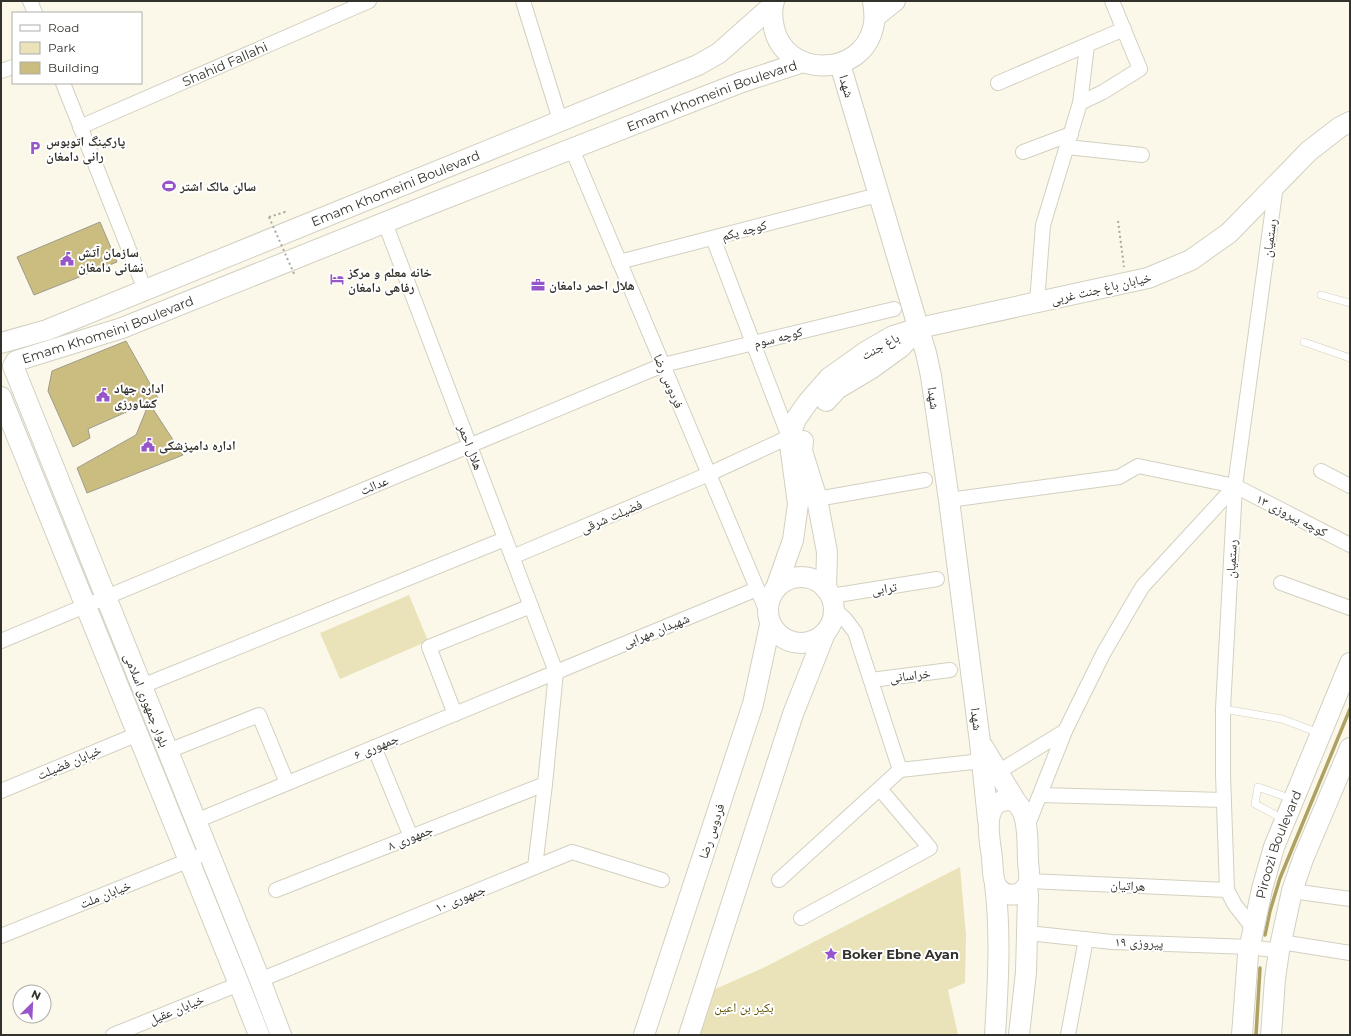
<svg xmlns="http://www.w3.org/2000/svg" width="1351" height="1036" font-family="Montserrat,'Noto Naskh Arabic',sans-serif">
	<rect width="100%" height="100%" fill="#fbf8e9"/>
	<path fill="#eae2b8" d="M 409,595 L 428,641 L 340,679 L 320,633 Z
		M 960,867 L 966,935 L 965,983 L 948,990 L 958,1035 L 695,1035 L 704,994 L 763,968 Z"/>
	<g fill="none" stroke-linecap="round" stroke-linejoin="round">
		<path stroke="#ada164" stroke-width="3.5" d="M 1265,935 L 1270,911 L 1280,878 L 1350,709
			M 1256,1035 L 1260,968"/>
	</g>
	<path fill="#cabd7f" stroke="#9d9b8d" d="M 100,222 L 117,262 L 34,295 L 17,257 Z
		M 126,341 L 158,398 L 88,429 L 90,438 L 73,447 L 48,391 L 52,371 Z
		M 149,403 L 183,455 L 87,493 L 77,468 L 136,435 Z"/>
	<g fill="none" stroke-linecap="round" stroke-linejoin="round">
		<g stroke="#d3d0c1" stroke-width="8">
			<path id="lane" d="M 1321,295 L 1350,303
				M 1304,342 L 1350,358
				M 1223,709 L 1282,719 L 1319,733
				M 1285,820 L 1255,804 L 1258,787 L 1292,799"/>
		</g>
		<g stroke="#d3d0c1" stroke-width="16">
			<g id="street">
				<path d="M 30,1 L 35,13"/>
				<path d="M 523,1 L 560,120"/>
				<path d="M 1,71 L 13,67"/>
				<path d="M 63,83 L 145,290"/>
				<path d="M 998,83 L 1124,29"/>
				<path d="M 1080,103 L 1103,92 L 1140,69 L 1112,1"/>
				<path id="s1" d="M 80,127 L 369,1"/>
				<path d="M 1067,147 L 1142,155"/>
				<path d="M 572,149 L 767,612"/>
				<path d="M 1023,152 L 1071,134"/>
				<path d="M 385,223 L 556,672 L 545,784 L 535,867"/>
				<path d="M 619,262 L 870,197"/>
				<path d="M 1037,302 L 1043,225 L 1080,103 L 1087,46"/>
				<path d="M 1321,471 L 1350,486"/>
				<path d="M 817,499 L 925,480"/>
				<path d="M 949,500 L 1119,477 L 1138,466 L 1235,486 L 1350,545"/>
				<path d="M 512,557 L 709,474 L 789,437 L 713,238"/>
				<path d="M 1281,583 L 1350,608"/>
				<path d="M 831,596 L 937,579"/>
				<path d="M 834,609 L 845,619 L 855,632 L 900,770"/>
				<path d="M 1,641 L 663,365 L 894,309"/>
				<path d="M 871,680 L 950,670"/>
				<path d="M 142,686 L 505,539"/>
				<path d="M 455,714 L 429,647 L 531,606"/>
				<path d="M 374,747 L 411,837"/>
				<path d="M 168,751 L 259,715 L 287,783"/>
				<path d="M 998,772 L 1065,731"/>
				<path d="M 1,791 L 138,734"/>
				<path d="M 1040,795 L 1224,800"/>
				<path d="M 196,821 L 757,589"/>
				<path d="M 1027,827 L 1065,731 L 1103,654 L 1138,594 L 1143,586 L 1235,486"/>
				<path d="M 779,880 L 900,770 L 982,761"/>
				<path d="M 1029,881 L 1227,890"/>
				<path d="M 276,890 L 545,784"/>
				<path d="M 1292,891 L 1350,899"/>
				<path d="M 801,918 L 930,848 L 880,789"/>
				<path d="M 1253,928 L 1235,905 L 1227,890 L 1223,774 L 1223,709 L 1235,486 L 1276,185"/>
				<path d="M 1028,933 L 1112,942 L 1250,947 L 1279,951"/>
				<path d="M 1,936 L 197,857"/>
				<path d="M 1281,942 L 1350,953"/>
				<path d="M 260,980 L 572,852 L 662,880"/>
				<path d="M 113,1035 L 239,984"/>
				<path d="M 1068,1035 L 1086,939"/>
			</g>
		</g>
		<g stroke="#d3d0c1" stroke-width="22">
			<g id="secondary">
				<path d="M 774,1 C 771,10 772,19 774,28 C 785,78 861,78 873,28 C 876,19 874,10 873,1"/>
				<path d="M 875,17 L 895,1"/>
				<path d="M 840,64 L 911,303 L 926,353 L 931,376 L 949,500 L 980,742 L 988,820"/>
				<path id="s2" d="M 1,343 L 47,330 L 698,65 L 719,53 L 773,5"/>
				<path id="s3" d="M 16,361 L 122,328 L 431,204 L 742,82 L 803,62"/>
				<path d="M 13,366 L 260,980 L 281,1035"/>
				<path d="M 1,397 L 239,984 L 259,1035"/>
				<path d="M 826,401 L 837,389 L 872,368 L 901,347 L 913,334"/>
				<path d="M 803,441 L 802,451 L 817,499 L 827,552 L 826,589"/>
				<circle cx="801" cy="610" r="33"/>
				<path d="M 776,588 L 793,540 L 798,504 L 789,437 L 796,419 L 808,402 L 829,378 L 867,351 L 893,336 L 919,328 L 1148,278 L 1191,260 L 1229,233 L 1309,151 L 1340,127 L 1350,122"/>
				<path d="M 983,747 L 1016,802"/>
				<path d="M 1012,800 C 1030,808 1027,843 1028,860 C 1028,866 1030,874 1029,881 C 1028,886 1024,890 1020,893 C 1012,896 1003,895 998,888 C 992,881 993,867 992,858 C 990,839 979,798 1012,800 Z"/>
				<path d="M 995,884 C 1001,934 998,985 995,1035"/>
				<path d="M 644,1035 L 753,704 L 770,625"/>
				<path d="M 689,1035 L 793,714 L 825,633"/>
				<path d="M 1019,1035 L 1026,972 L 1028,896 L 1027,886"/>
				<path id="s4" d="M 1242,1035 L 1248,955 L 1262,889 L 1274,847 L 1350,663"/>
				<path d="M 1271,1035 L 1275,979 L 1279,951 L 1292,891 L 1303,859 L 1350,748"/>
			</g>
		</g>
		<path stroke="#a9a79b" stroke-width="2" stroke-dasharray="2 3" stroke-linecap="butt" d="M 269,217 L 285,212 L 286,215
			M 1118,221 L 1124,267"/>
		<use href="#lane" stroke="#fff" stroke-width="7"/>
		<use href="#street" stroke="#fff" stroke-width="14"/>
		<use href="#secondary" stroke="#fff" stroke-width="20"/>
		<path stroke="#a9a79b" stroke-width="2" stroke-dasharray="2 3" stroke-linecap="butt" d="M 269,217 L 295,276"/>
	</g>
	<defs>
		<g id="parking-bare" transform="scale(1.08)"><path d="M-3.5-5.5H1a3.5 3.5 0 0 1 0 7H-1V5.5H-3.5ZM-1-3.4V-.6H.8a1.4 1.4 0 0 0 0-2.8Z" fill="#9755ca" stroke="#fff" stroke-width="2.5" paint-order="stroke"/></g>
		<g id="stadium-bare" transform="scale(1.08)"><path d="M0-5a6.5 5 0 1 0 0 10a6.5 5 0 1 0 0-10ZM-3.5-1.8h7v3.6h-7Z" fill="#9755ca" stroke="#fff" stroke-width="2.5" paint-order="stroke"/></g>
		<g id="civic-bare" transform="scale(1.08)"><path d="M-.6-6.5H3V-4.5H.6V-3L4-1V1h2V6H-6V1h2V-1L-.6-3ZM-1.2 2.5V6h2.4V2.5Z" fill="#9755ca" stroke="#fff" stroke-width="2.5" paint-order="stroke"/></g>
		<g id="hotel-bare" transform="scale(1.08)"><path d="M-6-4.5h1.5V1H6V5H4.5V3h-9V5H-6ZM-4 0a1.8 1.8 0 1 1 3.6 0ZM.5 0V-2.5h3Q6-2.5 6 0Z" fill="#9755ca" stroke="#fff" stroke-width="2.5" paint-order="stroke"/></g>
		<g id="office-bare" transform="scale(1.08)"><path d="M-6-3h4V-5.5h4V-3h4V5H-6ZM-1-4.5V-3h2v-1.5ZM-6 0V1H6V0Z" fill="#9755ca" stroke="#fff" stroke-width="2.5" paint-order="stroke"/></g>
		<g id="sight-bare" transform="scale(1.08)"><path d="M0-6L1.8-2.2L6-1.7L2.9 1.2L3.7 5.4L0 3.3L-3.7 5.4L-2.9 1.2L-6-1.7L-1.8-2.2Z" fill="#9755ca" stroke="#fff" stroke-width="2.5" paint-order="stroke"/></g>
	</defs>
	<g fill-rule="evenodd">
		<use href="#parking-bare" x="35" y="148"/>
		<use href="#stadium-bare" x="169" y="186"/>
		<use href="#civic-bare" x="67" y="259"/>
		<use href="#hotel-bare" x="337" y="279"/>
		<use href="#office-bare" x="538" y="285"/>
		<use href="#civic-bare" x="103" y="395"/>
		<use href="#civic-bare" x="148" y="445"/>
		<use href="#sight-bare" x="831" y="954"/>
	</g>
	<g text-anchor="middle" dominant-baseline="central" stroke-width="4" stroke-linejoin="round" paint-order="stroke">
		<g font-size="13" fill="#32312b" stroke="#fff">
			<text stroke="none"><textPath href="#s1" startOffset="158">Shahid Fallahi</textPath></text>
			<text transform="translate(847 86) rotate(73)">شهدا</text>
			<text stroke="none"><textPath href="#s3" startOffset="745">Emam Khomeini Boulevard</textPath></text>
			<text stroke="none"><textPath href="#s2" startOffset="424">Emam Khomeini Boulevard</textPath></text>
			<text transform="translate(744 230) rotate(-15)">کوچه یکم</text>
			<text transform="translate(1269 238) rotate(-82)">رستمیان</text>
			<text transform="translate(1101 288) rotate(-13)">خیابان باغ جنت غربی</text>
			<text stroke="none"><textPath href="#s3" startOffset="97">Emam Khomeini Boulevard</textPath></text>
			<text transform="translate(778 337) rotate(-14)">کوچه سوم</text>
			<text transform="translate(880 346) rotate(-29)">باغ جنت</text>
			<text transform="translate(669 381) rotate(67)">فردوس رضا</text>
			<text transform="translate(934 398) rotate(82)">شهدا</text>
			<text transform="translate(471 447) rotate(69)">هلال احمر</text>
			<text transform="translate(374 485) rotate(-23)">عدالت</text>
			<text transform="translate(1292 515) rotate(27)">کوچه پیروزی ۱۳</text>
			<text transform="translate(611 516) rotate(-23)">فضیلت شرقی</text>
			<text transform="translate(1231 559) rotate(-87)">رستمیان</text>
			<text transform="translate(884 588) rotate(-9)">ترابی</text>
			<text transform="translate(656 630) rotate(-22)">شهیدان مهرابی</text>
			<text transform="translate(910 675) rotate(-7)">خراسانی</text>
			<text transform="translate(147 700) rotate(68)">بلوار جمهوری اسلامی</text>
			<text transform="translate(977 719) rotate(83)">شهدا</text>
			<text transform="translate(376 746) rotate(-23)">جمهوری ۶</text>
			<text transform="translate(69 762) rotate(-23)">خیابان فضیلت</text>
			<text transform="translate(711 831) rotate(-72)">فردوس رضا</text>
			<text transform="translate(410 837) rotate(-22)">جمهوری ۸</text>
			<text stroke="none"><textPath href="#s4" startOffset="195">Piroozi Boulevard</textPath></text>
			<text transform="translate(1128 885) rotate(3)">هراتیان</text>
			<text transform="translate(105 894) rotate(-22)">خیابان ملت</text>
			<text transform="translate(460 898) rotate(-22)">جمهوری ۱۰</text>
			<text transform="translate(1139 942) rotate(2)">پیروزی ۱۹</text>
			<text transform="translate(176 1009) rotate(-22)">خیابان عقیل</text>
		</g>
		<g font-size="13" font-weight="bold" fill="#32312b" stroke="#fff" text-anchor="start">
			<text x="46" y="141">پارکینگ اتوبوس<tspan x="46" dy="15">رانی دامغان</tspan></text>
			<text x="180" y="186">سالن مالک اشتر</text>
			<text x="78" y="252">سازمان آتش<tspan x="78" dy="15">نشانی دامغان</tspan></text>
			<text x="348" y="272">خانه معلم و مرکز<tspan x="348" dy="15">رفاهی دامغان</tspan></text>
			<text x="549" y="285">هلال احمر دامغان</text>
			<text x="114" y="388">اداره جهاد<tspan x="114" dy="15">کشاورزی</tspan></text>
			<text x="159" y="445">اداره دامپزشکی</text>
			<text x="842" y="954">Boker Ebne Ayan</text>
		</g>
		<g font-size="13" fill="#625407" stroke="#fff">
			<text x="744" y="1007">بکیر بن اعین</text>
		</g>
	</g>
	<rect width="1351" height="1036" fill="none" stroke="#32312b" stroke-width="4"/>
	<rect x="12" y="12" width="130" height="72" fill="#ffffff" stroke="#adadaa"/>
	<rect x="20" y="25" width="20" height="6" fill="#ffffff" stroke="#adadaa"/>
	<text x="48" y="32" font-size="12" fill="#32312b">Road</text>
	<rect x="20" y="42" width="20" height="12" fill="#eae2b8" stroke="#adadaa"/>
	<text x="48" y="52" font-size="12" fill="#32312b">Park</text>
	<rect x="20" y="62" width="20" height="12" fill="#cabd7f" stroke="#adadaa"/>
	<text x="48" y="72" font-size="12" fill="#32312b">Building</text>
	<g transform="translate(32 1004) rotate(24)"><circle r="19" fill="#ffffff" stroke="#adadaa"/>
	<path d="M0-3L7 15L0 10L-7 15Z" fill="#9755ca"/>
	<text y="-6" font-size="11" font-weight="bold" text-anchor="middle" fill="#32312b">N</text>
	</g>
</svg>
